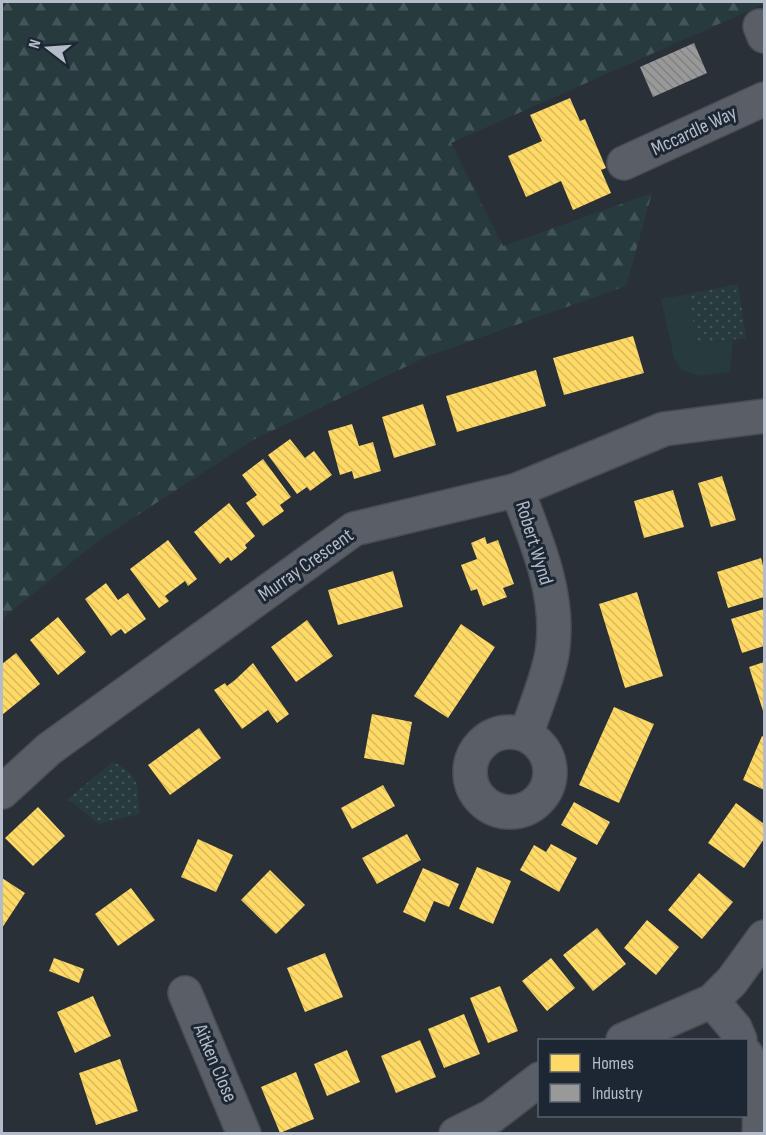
<svg xmlns="http://www.w3.org/2000/svg" width="766" height="1135" font-family="'Sofia Sans Condensed',sans-serif">
	<defs>
		<pattern id="forest-firs" width="22" height="20" patternUnits="userSpaceOnUse" patternTransform="scale(1.5)"><rect width="22" height="20" fill="#273a3e"/><path d="M5 1l3.5 6h-7zM16 11l3.5 6h-7z" fill="#445559"/></pattern>
		<pattern id="park-dots" width="8" height="8" patternUnits="userSpaceOnUse" patternTransform="scale(1.5)"><rect width="8" height="8" fill="#273a3e"/><path d="M2 2h.1M6 6h.1" fill="none" stroke="#445559" stroke-width="1.8" stroke-linecap="round"/></pattern>
		<pattern id="homes-back-hatch" width="6" height="6" patternUnits="userSpaceOnUse" patternTransform="scale(1.5)"><rect width="6" height="6" fill="#ffd966"/><path d="M-1 5l2 2M0 0l6 6M5-1l2 2" fill="none" stroke="#d7b95e"/></pattern>
		<pattern id="industry-back-hatch" width="6" height="6" patternUnits="userSpaceOnUse" patternTransform="scale(1.5)"><rect width="6" height="6" fill="#999"/><path d="M-1 5l2 2M0 0l6 6M5-1l2 2" fill="none" stroke="#808182"/></pattern>
	</defs>
	<rect width="100%" height="100%" fill="#2a3038"/>
	<path fill="#273a3e" d="M 689,294 L 697,344 L 733,340 L 730,372 L 700,376 L 681,370 L 674,358 L 661,299 Z"/>
	<path fill="url(#forest-firs)" d="M 2,2 L 764,2 L 764,4 L 451,143 L 503,246 L 652,193 L 626,286 L 428,356 L 253,440 L 98,541 L 2,619 Z"/>
	<path fill="url(#park-dots)" d="M 738,284 L 746,338 L 697,344 L 689,294 Z
		M 113,762 C 140,775 138,786 139,814 L 99,824 L 68,799 Z"/>
	<path fill="url(#homes-back-hatch)" d="M 570,98 L 580,121 L 585,119 L 606,168 L 601,170 L 611,193 L 573,210 L 561,181 L 526,197 L 508,156 L 542,141 L 530,115 Z
		M 633,336 L 644,373 L 564,395 L 553,358 Z
		M 536,370 L 546,406 L 457,432 L 446,396 Z
		M 423,404 L 436,445 L 394,458 L 382,417 Z
		M 352,424 L 359,446 L 373,442 L 381,471 L 354,479 L 352,471 L 340,475 L 328,431 Z
		M 290,439 L 305,458 L 314,451 L 332,475 L 310,491 L 307,487 L 297,494 L 268,455 Z
		M 263,459 L 291,497 L 280,505 L 284,511 L 263,526 L 246,503 L 257,495 L 242,475 Z
		M 722,476 L 736,520 L 711,527 L 698,483 Z
		M 673,490 L 684,527 L 644,538 L 634,501 Z
		M 229,503 L 255,536 L 245,545 L 247,548 L 240,554 L 231,561 L 228,557 L 220,564 L 194,532 Z
		M 485,537 L 487,544 L 498,540 L 514,584 L 503,588 L 507,597 L 483,606 L 477,589 L 471,591 L 461,565 L 477,559 L 471,543 Z
		M 168,540 L 197,579 L 188,586 L 185,581 L 165,596 L 169,601 L 159,608 L 130,569 Z
		M 761,558 L 764,569 L 764,597 L 728,608 L 717,572 Z
		M 393,571 L 403,607 L 338,625 L 328,590 Z
		M 106,583 L 118,600 L 128,593 L 146,619 L 125,634 L 121,629 L 111,636 L 85,599 Z
		M 637,592 L 663,676 L 625,688 L 599,604 Z
		M 764,609 L 764,646 L 742,653 L 731,619 Z
		M 58,617 L 86,652 L 58,675 L 30,640 Z
		M 307,620 L 333,656 L 296,682 L 271,647 Z
		M 461,624 L 495,647 L 448,718 L 414,696 Z
		M 16,653 L 40,684 L 2,715 L 2,664 Z
		M 764,662 L 764,710 L 763,711 L 749,667 Z
		M 253,663 L 289,714 L 277,723 L 268,710 L 242,729 L 214,690 L 225,683 L 227,686 L 235,680 Z
		M 614,707 L 654,724 L 619,803 L 579,785 Z
		M 372,714 L 412,722 L 404,765 L 364,758 Z
		M 199,728 L 221,758 L 170,795 L 148,765 Z
		M 762,736 L 764,737 L 764,790 L 743,780 Z
		M 383,785 L 395,806 L 352,829 L 341,808 Z
		M 574,802 L 610,822 L 597,845 L 561,825 Z
		M 736,803 L 764,824 L 764,839 L 744,868 L 708,843 Z
		M 38,807 L 65,836 L 33,866 L 5,838 Z
		M 407,834 L 421,860 L 377,884 L 362,858 Z
		M 198,839 L 233,855 L 216,892 L 181,877 Z
		M 551,844 L 577,858 L 559,892 L 520,870 L 534,845 L 546,852 Z
		M 477,867 L 511,881 L 493,924 L 459,909 Z
		M 423,868 L 459,884 L 449,907 L 434,901 L 425,922 L 403,912 Z
		M 270,870 L 305,905 L 276,934 L 241,900 Z
		M 699,873 L 733,902 L 702,939 L 668,910 Z
		M 2,878 L 25,893 L 2,928 Z
		M 131,888 L 155,920 L 118,946 L 95,914 Z
		M 647,920 L 679,947 L 656,975 L 624,948 Z
		M 597,928 L 626,964 L 593,991 L 563,955 Z
		M 325,953 L 343,997 L 305,1012 L 287,968 Z
		M 54,958 L 84,969 L 79,983 L 49,971 Z
		M 551,958 L 575,988 L 547,1011 L 522,981 Z
		M 500,986 L 518,1031 L 488,1043 L 470,998 Z
		M 93,996 L 111,1036 L 75,1053 L 57,1012 Z
		M 464,1014 L 480,1054 L 444,1068 L 428,1029 Z
		M 420,1040 L 436,1077 L 396,1093 L 381,1056 Z
		M 347,1050 L 360,1082 L 327,1096 L 314,1064 Z
		M 120,1059 L 138,1111 L 96,1125 L 79,1073 Z
		M 296,1072 L 314,1119 L 280,1133 L 261,1087 Z"/>
	<path fill="url(#industry-back-hatch)" d="M 694,43 L 707,73 L 653,97 L 640,67 Z"/>
	<g fill="none" stroke-linecap="round" stroke-linejoin="round">
		<g stroke="#484c53" stroke-width="36">
			<path id="street" d="M 760,26 L 764,36
				M 624,163 L 764,99
				M 517,490 C 536,540 559,592 553,646 C 551,671 534,710 526,735
				M470 772a40 40 0 1 1 80 0a40 40 0 1 1-80 0Z
				M 2,792 L 49,749 L 354,529 L 517,490 L 664,429 L 764,416
				M 185,993 L 244,1134
				M 712,1001 L 735,1028 L 740,1040
				M 623,1040 L 712,1001 L 732,981 L 764,937
				M 746,1054 C 757,1078 761,1108 759,1134
				M 456,1134 L 492,1116 L 540,1079"/>
		</g>
		<use href="#street" stroke="#5a5e66" stroke-width="33"/>
	</g>
	<g text-anchor="middle" dominant-baseline="central" stroke-width="6" stroke-linejoin="round" paint-order="stroke">
		<g font-size="20" fill="#b4bcc9" stroke="#1d2633">
			<text transform="translate(694 131) rotate(-25)">Mccardle Way</text>
			<text transform="translate(534 543) rotate(73)">Robert Wynd</text>
			<text transform="translate(306 565) rotate(-35)">Murray Crescent</text>
			<text transform="translate(215 1063) rotate(67)">Aitken Close</text>
		</g>
	</g>
	<rect width="766" height="1135" fill="none" stroke="#b4bcc9" stroke-width="6"/>
	<rect x="538" y="1039" width="210" height="78" fill="#1d2633" stroke="#59626f" stroke-width="1.5"/>
	<rect x="550" y="1054" width="30" height="18" fill="#ffd966" stroke="#59626f" stroke-width="1.5"/>
	<text x="592" y="1069" font-size="18" fill="#b4bcc9">Homes</text>
	<rect x="550" y="1084" width="30" height="18" fill="#999999" stroke="#59626f" stroke-width="1.5"/>
	<text x="592" y="1099" font-size="18" fill="#b4bcc9">Industry</text>
	<g transform="translate(48 48) rotate(287)" stroke="#1d2633" stroke-width="4.5" paint-order="stroke">
	<path d="M0-4.5L10 22L0 15L-10 22Z" fill="#b4bcc9"/>
	<text y="-9" font-size="16" font-weight="bold" text-anchor="middle" fill="#b4bcc9">N</text>
	</g>
</svg>
